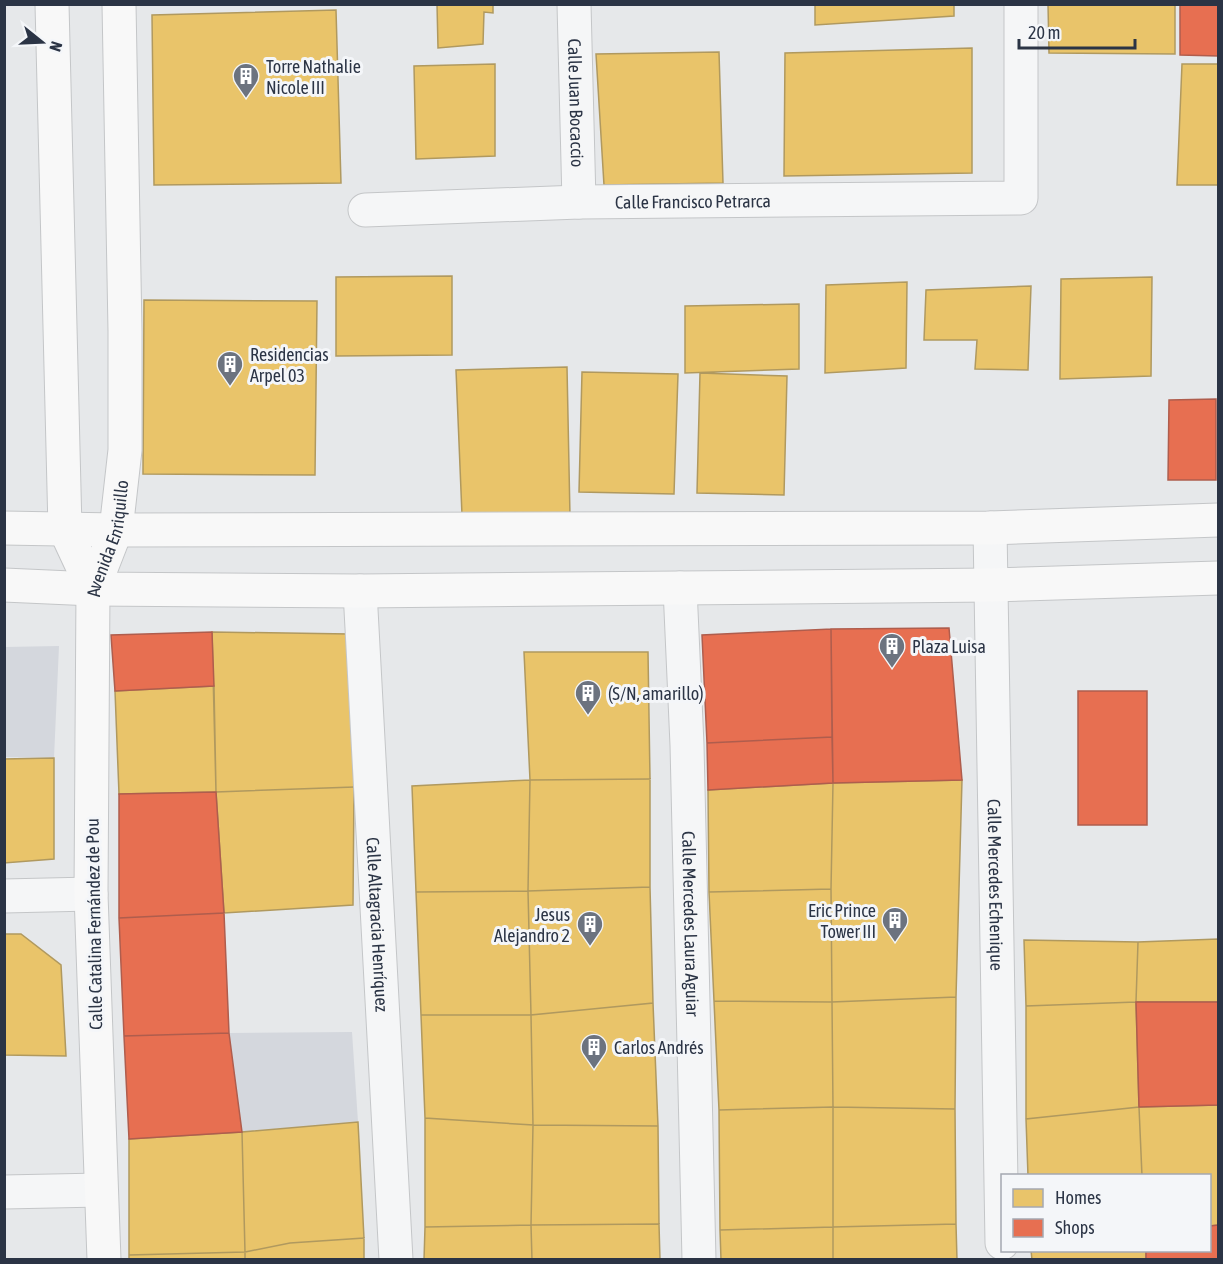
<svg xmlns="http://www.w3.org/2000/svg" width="1223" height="1264" font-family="'Asap Condensed',sans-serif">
	<rect width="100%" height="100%" fill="#e6e8ea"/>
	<path fill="#d4d7dd" d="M 59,646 L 54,758 L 5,757 L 5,647 Z
		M 352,1032 L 358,1122 L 242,1132 L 229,1033 Z"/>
	<path fill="#e9c46a" stroke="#b0995f" stroke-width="1.5" d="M 437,4 L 493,4 L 493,13 L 484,12 L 483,44 L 438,48 Z
		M 815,4 L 954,4 L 954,16 L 815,25 Z
		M 1048,4 L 1175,4 L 1175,54 L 1049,53 Z
		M 336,10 L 341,183 L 154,185 L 152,15 Z
		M 972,48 L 972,173 L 784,176 L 785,53 Z
		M 719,52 L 723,183 L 604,185 L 596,54 Z
		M 495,64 L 495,156 L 416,159 L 414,66 Z
		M 1182,64 L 1218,64 L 1218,185 L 1177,185 Z
		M 452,276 L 452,355 L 336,356 L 336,277 Z
		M 1152,277 L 1151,376 L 1060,379 L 1061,279 Z
		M 907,282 L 906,368 L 825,373 L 826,285 Z
		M 1031,286 L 1028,370 L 975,369 L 977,340 L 924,340 L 926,290 Z
		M 144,300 L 317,301 L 315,475 L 143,474 Z
		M 799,304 L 799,369 L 685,373 L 685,306 Z
		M 567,367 L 570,517 L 462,515 L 456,370 Z
		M 582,372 L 678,374 L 674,494 L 579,492 Z
		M 700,373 L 787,376 L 784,495 L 697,493 Z
		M 212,632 L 349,634 L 354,787 L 216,792 Z
		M 524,652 L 648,652 L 650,779 L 530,780 Z
		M 214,686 L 216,792 L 119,794 L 115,691 Z
		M 54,758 L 54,859 L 4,863 L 4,759 Z
		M 650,779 L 650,887 L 528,891 L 530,780 Z
		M 530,780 L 528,891 L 416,892 L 412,786 Z
		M 962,780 L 956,997 L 832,1002 L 831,889 L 833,783 Z
		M 833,783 L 831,889 L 709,892 L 708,790 Z
		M 354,787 L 353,905 L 224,913 L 216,792 Z
		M 650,887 L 653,1003 L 531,1015 L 528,891 Z
		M 831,889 L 832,1002 L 714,1001 L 709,892 Z
		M 528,891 L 531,1015 L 421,1015 L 416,892 Z
		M 4,934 L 21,934 L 61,965 L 66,1056 L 4,1055 Z
		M 1218,939 L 1218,1002 L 1136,1002 L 1138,942 Z
		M 1024,940 L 1138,942 L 1136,1002 L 1026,1006 Z
		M 956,997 L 955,1109 L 833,1107 L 832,1002 Z
		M 714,1001 L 832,1002 L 833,1107 L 719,1110 Z
		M 1136,1002 L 1139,1107 L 1026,1119 L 1026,1006 Z
		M 653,1003 L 658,1126 L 533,1125 L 531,1015 Z
		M 421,1015 L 531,1015 L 533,1125 L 425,1118 Z
		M 1218,1105 L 1218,1225 L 1210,1226 L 1210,1176 L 1142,1176 L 1139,1107 Z
		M 833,1107 L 833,1227 L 720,1230 L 719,1110 Z
		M 833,1107 L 955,1109 L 956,1224 L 833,1227 Z
		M 1139,1107 L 1142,1176 L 1028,1176 L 1026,1119 Z
		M 425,1118 L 533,1125 L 531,1225 L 425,1227 Z
		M 358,1122 L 364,1238 L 290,1243 L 245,1252 L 242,1132 Z
		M 533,1125 L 658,1126 L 659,1224 L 531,1225 Z
		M 242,1132 L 245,1252 L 129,1255 L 129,1139 Z
		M 659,1224 L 660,1260 L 532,1260 L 531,1225 Z
		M 956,1224 L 957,1260 L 833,1260 L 833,1227 Z
		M 531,1225 L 532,1260 L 424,1260 L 425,1227 Z
		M 833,1227 L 833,1260 L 721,1260 L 720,1230 Z
		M 364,1238 L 364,1260 L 245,1260 L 245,1252 L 290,1243 Z
		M 1031,1250 L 1146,1250 L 1146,1260 L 1032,1260 Z
		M 245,1252 L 245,1260 L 129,1260 L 129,1255 Z"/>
	<path fill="#e76f51" stroke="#af5d4d" stroke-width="1.5" d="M 1180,4 L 1218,4 L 1218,56 L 1180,55 Z
		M 1216,399 L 1216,480 L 1168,480 L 1169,400 Z
		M 949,628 L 962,780 L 833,783 L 831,629 Z
		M 831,629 L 832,737 L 707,743 L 702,635 Z
		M 212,632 L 214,686 L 115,691 L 111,635 Z
		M 1078,691 L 1147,691 L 1147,825 L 1078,825 Z
		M 832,737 L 833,783 L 708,790 L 707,743 Z
		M 216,792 L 224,913 L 119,918 L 119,794 Z
		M 224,913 L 229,1033 L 124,1036 L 119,918 Z
		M 1136,1002 L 1218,1002 L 1218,1105 L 1139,1107 Z
		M 229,1033 L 242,1132 L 129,1139 L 124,1036 Z
		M 1218,1225 L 1218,1260 L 1146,1260 L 1146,1250 L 1210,1250 L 1210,1226 Z"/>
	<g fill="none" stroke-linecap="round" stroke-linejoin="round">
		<g stroke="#c4c6c8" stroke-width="35">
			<g id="street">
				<path id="s1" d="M 574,4 L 579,202"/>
				<path id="s2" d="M 365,210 L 579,202 L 1021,198 L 1021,4"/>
				<path id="s3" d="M 990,528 L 1002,1243"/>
				<path id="s4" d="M 680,588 L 687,745 L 699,1260"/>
				<path id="s5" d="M 360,591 L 396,1260"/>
				<path d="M 4,896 L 91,894"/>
				<path d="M 4,1192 L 100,1190"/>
			</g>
		</g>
		<g stroke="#c4c6c8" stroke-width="35">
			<g id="secondary">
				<path d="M 52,4 L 65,529 L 93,589"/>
				<path d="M 4,528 L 116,530 L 990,528 L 1218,520"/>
				<path d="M 4,585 L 93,589 L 360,591 L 991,585 L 1218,578"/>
				<path id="s6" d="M 104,1260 L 91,894 L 93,589 L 116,530 L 125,450 L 125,331 L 119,4"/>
			</g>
		</g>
		<use href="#street" stroke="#f5f6f7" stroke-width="33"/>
		<use href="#secondary" stroke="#f8f8f8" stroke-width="33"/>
	</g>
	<defs>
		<g id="building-pin" transform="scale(1.35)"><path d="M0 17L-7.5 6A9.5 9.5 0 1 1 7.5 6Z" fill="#6c737f" stroke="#f4f6f9"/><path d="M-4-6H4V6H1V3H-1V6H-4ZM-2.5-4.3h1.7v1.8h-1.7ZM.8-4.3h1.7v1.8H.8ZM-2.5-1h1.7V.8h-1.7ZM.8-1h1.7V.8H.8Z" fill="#fff"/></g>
	</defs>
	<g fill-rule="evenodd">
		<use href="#building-pin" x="246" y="76"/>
		<use href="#building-pin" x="230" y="364"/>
		<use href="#building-pin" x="892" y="646"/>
		<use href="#building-pin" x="588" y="693"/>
		<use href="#building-pin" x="895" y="920"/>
		<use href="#building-pin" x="590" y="924"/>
		<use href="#building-pin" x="594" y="1047"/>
	</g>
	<g text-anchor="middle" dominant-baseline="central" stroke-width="6" stroke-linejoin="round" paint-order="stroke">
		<g font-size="18" fill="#2b3445" stroke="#f4f6f9" text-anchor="start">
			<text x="266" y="66">Torre Nathalie<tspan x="266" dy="21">Nicole III</tspan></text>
			<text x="250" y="354">Residencias<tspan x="250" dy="21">Arpel 03</tspan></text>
			<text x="912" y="646">Plaza Luisa</text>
			<text x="608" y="693">(S/N, amarillo)</text>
			<text x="876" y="910" text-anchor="end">Eric Prince<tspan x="876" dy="21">Tower III</tspan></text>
			<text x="570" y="914" text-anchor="end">Jesus<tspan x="570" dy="21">Alejandro 2</tspan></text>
			<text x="614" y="1047">Carlos Andrés</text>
		</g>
		<g font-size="18" fill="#2b3445" stroke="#f4f6f9">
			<text stroke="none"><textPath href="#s1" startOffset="99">Calle Juan Bocaccio</textPath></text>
			<text stroke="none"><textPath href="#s2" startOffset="328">Calle Francisco Petrarca</textPath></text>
			<text stroke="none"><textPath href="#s6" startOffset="724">Avenida Enriquillo</textPath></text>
			<text stroke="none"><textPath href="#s3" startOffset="357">Calle Mercedes Echenique</textPath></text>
			<text transform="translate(94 924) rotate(-91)">Calle Catalina Fernández de Pou</text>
			<text stroke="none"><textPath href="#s4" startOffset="336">Calle Mercedes Laura Aguiar</textPath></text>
			<text stroke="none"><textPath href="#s5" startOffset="334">Calle Altagracia Henríquez</textPath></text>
		</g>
	</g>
	<rect width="1223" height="1264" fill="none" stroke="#2b3445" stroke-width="12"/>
	<rect x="1001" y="1174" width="210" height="78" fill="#f4f6f9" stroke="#a4a8b1" stroke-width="1.5"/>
	<rect x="1013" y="1189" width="30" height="18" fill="#e9c46a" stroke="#a4a8b1" stroke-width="1.5"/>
	<text x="1055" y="1204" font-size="18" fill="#2b3445">Homes</text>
	<rect x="1013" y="1219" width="30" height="18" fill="#e76f51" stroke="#a4a8b1" stroke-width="1.5"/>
	<text x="1055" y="1234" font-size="18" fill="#2b3445">Shops</text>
	<g transform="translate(42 42) rotate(108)" stroke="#f4f6f9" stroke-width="4.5" paint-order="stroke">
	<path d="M0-4.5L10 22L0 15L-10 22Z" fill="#2b3445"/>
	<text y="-9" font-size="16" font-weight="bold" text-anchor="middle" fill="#2b3445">N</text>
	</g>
	<path d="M1019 39v9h116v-9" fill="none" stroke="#2b3445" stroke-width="3"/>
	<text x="1028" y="39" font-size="18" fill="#2b3445" stroke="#f4f6f9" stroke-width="4.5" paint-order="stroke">20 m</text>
</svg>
